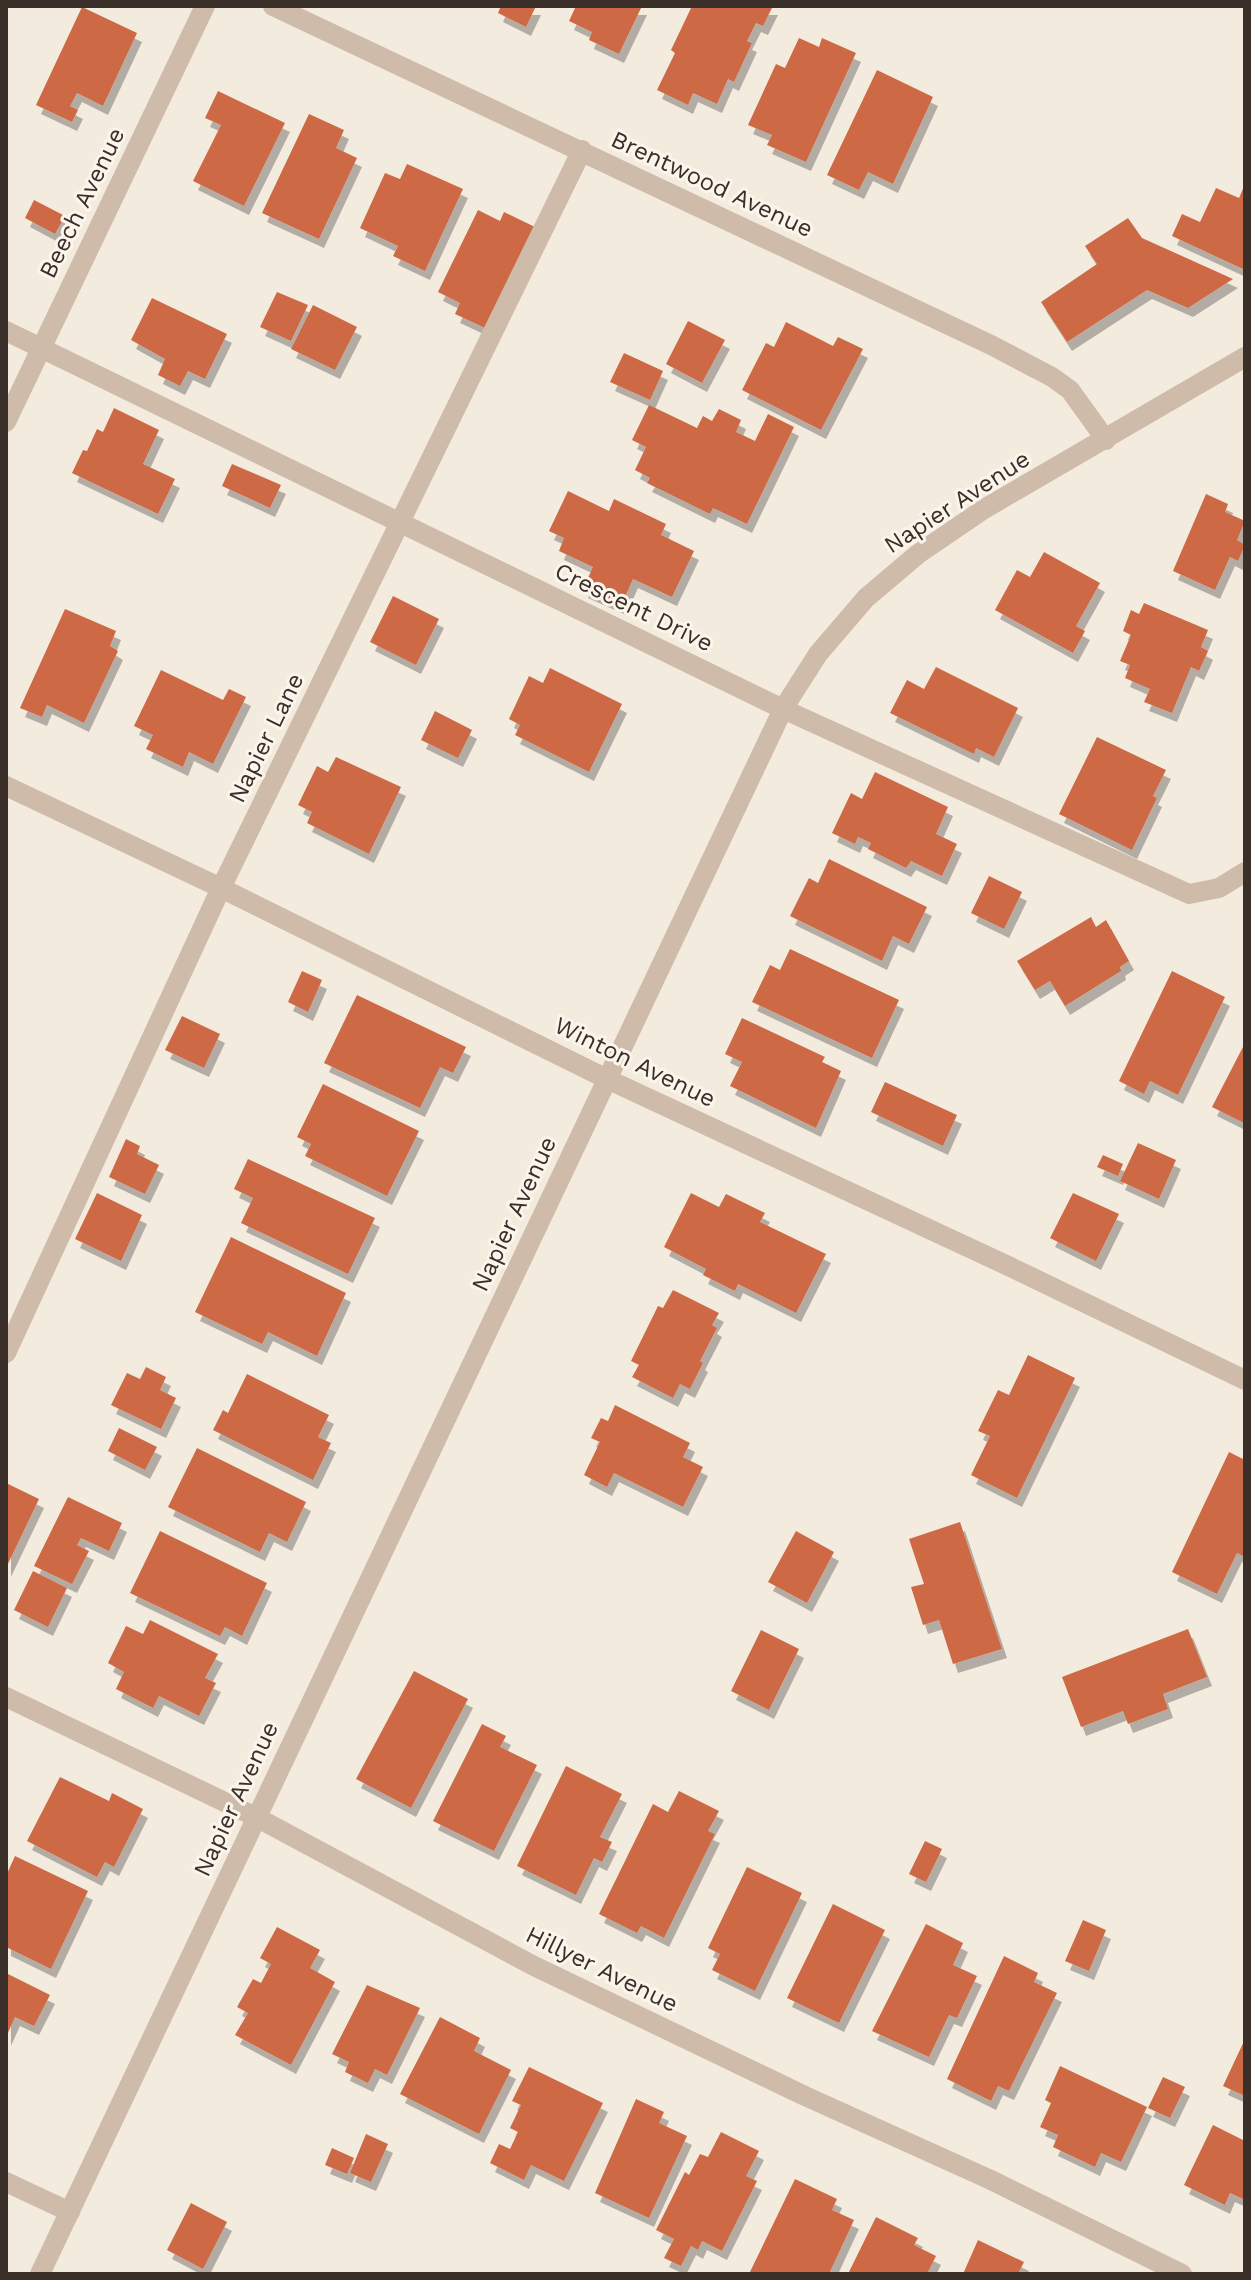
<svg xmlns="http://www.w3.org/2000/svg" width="1251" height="2280" font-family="'Work Sans',sans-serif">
	<defs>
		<filter id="shadow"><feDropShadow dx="5" dy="9" stdDeviation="0" flood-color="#0004"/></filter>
	</defs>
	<rect width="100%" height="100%" fill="#f4ebdf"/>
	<path fill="#cd6944" filter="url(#shadow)" d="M 501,6 L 536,6 L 526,27 L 498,13 Z
		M 576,6 L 642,6 L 619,54 L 589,40 L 592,32 L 569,21 Z
		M 692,6 L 773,6 L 763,26 L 756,23 L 747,41 L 752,43 L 734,82 L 728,79 L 717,104 L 693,93 L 688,105 L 657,90 L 675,53 L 671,50 Z
		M 82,7 L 137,33 L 103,106 L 77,93 L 70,106 L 78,110 L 72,122 L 36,105 Z
		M 799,38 L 819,47 L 822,38 L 856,53 L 806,162 L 767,145 L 772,135 L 748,125 L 776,64 L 785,68 Z
		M 877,70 L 933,97 L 893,184 L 868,172 L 859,190 L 827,175 Z
		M 218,91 L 285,123 L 244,206 L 193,181 L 221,125 L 205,118 Z
		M 309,114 L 344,130 L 336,148 L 357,158 L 319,239 L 262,213 Z
		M 407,164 L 463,189 L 425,271 L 393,256 L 398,246 L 360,228 L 385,173 L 400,179 Z
		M 1245,184 L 1245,270 L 1172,236 L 1182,214 L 1200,222 L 1216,188 L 1239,198 Z
		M 34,200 L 65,216 L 55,234 L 25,218 Z
		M 478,210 L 500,221 L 504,212 L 535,227 L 485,328 L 455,314 L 460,303 L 438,292 Z
		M 1128,218 L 1142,238 L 1233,279 L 1188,308 L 1147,290 L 1067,342 L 1041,302 L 1097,264 L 1085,246 Z
		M 277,292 L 308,305 L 291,341 L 260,327 Z
		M 152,298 L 227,334 L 205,379 L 188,371 L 180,386 L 158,375 L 165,359 L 131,340 Z
		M 313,305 L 357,327 L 335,370 L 291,349 Z
		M 688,321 L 725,340 L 702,383 L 666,364 Z
		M 786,322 L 833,346 L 838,337 L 863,349 L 821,430 L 742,390 L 766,343 L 774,347 Z
		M 624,353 L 663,371 L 650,400 L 610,382 Z
		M 649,405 L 697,428 L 703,416 L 712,421 L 719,409 L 741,420 L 736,432 L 755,441 L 768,414 L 794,427 L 747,524 L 713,508 L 710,514 L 647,483 L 650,478 L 635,470 L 646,447 L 632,440 Z
		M 114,408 L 159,430 L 143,464 L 175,479 L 158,514 L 72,473 L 83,450 L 87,451 L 97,429 L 103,432 Z
		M 232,464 L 281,485 L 270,508 L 222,486 Z
		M 568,491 L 609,511 L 614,499 L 666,524 L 661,535 L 694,551 L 672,597 L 633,579 L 621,606 L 583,589 L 593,567 L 559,551 L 564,538 L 549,531 Z
		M 1206,494 L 1228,504 L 1225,512 L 1245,521 L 1237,540 L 1245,545 L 1238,561 L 1230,557 L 1215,590 L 1173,571 Z
		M 1044,552 L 1100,583 L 1076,626 L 1085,631 L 1073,653 L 995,610 L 1017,570 L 1030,577 Z
		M 393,596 L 439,619 L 416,665 L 370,642 Z
		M 1144,603 L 1208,630 L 1201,647 L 1208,651 L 1199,671 L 1191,667 L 1172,713 L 1144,702 L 1150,689 L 1125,678 L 1130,665 L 1120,661 L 1131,635 L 1123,631 L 1131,610 L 1139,614 Z
		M 65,609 L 116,631 L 110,646 L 118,651 L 84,723 L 47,705 L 42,717 L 20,708 Z
		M 936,667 L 1018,708 L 994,757 L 976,748 L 974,754 L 890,713 L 907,680 L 924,689 Z
		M 550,668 L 622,704 L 589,772 L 515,735 L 520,725 L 509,719 L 529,676 L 543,683 Z
		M 161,670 L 223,700 L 229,689 L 246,697 L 213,764 L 189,752 L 183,767 L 146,749 L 153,735 L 134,726 Z
		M 435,711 L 472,730 L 458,758 L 421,740 Z
		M 1097,737 L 1166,770 L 1153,796 L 1157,798 L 1132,850 L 1059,814 Z
		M 336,757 L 401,787 L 369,854 L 307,823 L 312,812 L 298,805 L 317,766 L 328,772 Z
		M 875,772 L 948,807 L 936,834 L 957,844 L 942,876 L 911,861 L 906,868 L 868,849 L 871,843 L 858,837 L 855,844 L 832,833 L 851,793 L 862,799 Z
		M 829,859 L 927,907 L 909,944 L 893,936 L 882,961 L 790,916 L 809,878 L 818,883 Z
		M 989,876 L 1022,892 L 1004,929 L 971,913 Z
		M 1091,917 L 1096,927 L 1106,920 L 1129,961 L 1120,967 L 1121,971 L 1065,1006 L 1050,981 L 1035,990 L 1017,961 Z
		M 790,949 L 899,1000 L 872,1058 L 752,1002 L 770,965 L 780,970 Z
		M 302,971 L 322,980 L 308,1012 L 288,1002 Z
		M 1172,971 L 1225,997 L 1178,1095 L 1150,1081 L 1144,1094 L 1119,1081 Z
		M 357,995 L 466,1047 L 453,1073 L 440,1067 L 420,1108 L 324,1063 Z
		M 182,1016 L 220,1034 L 204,1068 L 165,1050 Z
		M 742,1018 L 825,1057 L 822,1062 L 841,1071 L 816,1128 L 730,1086 L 742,1062 L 725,1054 Z
		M 1245,1043 L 1245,1122 L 1242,1122 L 1212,1107 Z
		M 885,1082 L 957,1115 L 943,1146 L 871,1112 Z
		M 323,1084 L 419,1131 L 387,1196 L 305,1156 L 311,1144 L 297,1137 Z
		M 126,1139 L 140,1146 L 137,1154 L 159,1165 L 145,1194 L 109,1177 Z
		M 1138,1143 L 1176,1160 L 1159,1199 L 1120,1181 Z
		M 1103,1155 L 1123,1164 L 1118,1176 L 1097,1167 Z
		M 248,1159 L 375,1218 L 348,1274 L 241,1223 L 253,1198 L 234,1189 Z
		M 97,1193 L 142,1215 L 121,1261 L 75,1239 Z
		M 691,1193 L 719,1207 L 726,1194 L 765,1213 L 760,1222 L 826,1254 L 796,1313 L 738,1284 L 735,1291 L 703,1275 L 706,1269 L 664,1247 Z
		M 1073,1193 L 1119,1214 L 1096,1261 L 1050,1238 Z
		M 231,1237 L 346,1293 L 317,1356 L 268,1332 L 262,1344 L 195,1312 Z
		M 673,1290 L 719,1313 L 712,1325 L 717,1328 L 700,1361 L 703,1363 L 690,1389 L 680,1384 L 673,1398 L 632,1377 L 639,1365 L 631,1361 L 658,1306 L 663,1308 Z
		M 1028,1355 L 1075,1378 L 1017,1498 L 971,1475 L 990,1436 L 978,1431 L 998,1390 L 1009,1395 Z
		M 146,1367 L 166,1377 L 160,1390 L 176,1398 L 161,1429 L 111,1405 L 127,1373 L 140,1379 Z
		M 247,1374 L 329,1415 L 318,1437 L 331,1443 L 313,1480 L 213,1430 L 223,1410 L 228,1413 Z
		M 615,1405 L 690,1443 L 683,1457 L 703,1467 L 683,1507 L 614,1473 L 607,1487 L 584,1475 L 600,1442 L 591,1438 L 601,1418 L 608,1421 Z
		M 119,1428 L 157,1447 L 145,1470 L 108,1451 Z
		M 197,1448 L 306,1502 L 287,1542 L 269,1533 L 260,1552 L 168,1507 Z
		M 1229,1452 L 1245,1460 L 1245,1557 L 1237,1553 L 1217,1594 L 1172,1572 Z
		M 6,1483 L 39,1499 L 6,1568 Z
		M 68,1497 L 122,1523 L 109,1551 L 81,1538 L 77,1545 L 89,1551 L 72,1584 L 34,1566 Z
		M 960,1522 L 1002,1649 L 953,1664 L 939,1620 L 923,1625 L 911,1587 L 924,1584 L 909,1539 Z
		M 160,1531 L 267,1583 L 242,1636 L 225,1627 L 220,1636 L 130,1593 Z
		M 796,1531 L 834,1552 L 807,1603 L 768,1582 Z
		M 33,1571 L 67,1588 L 48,1627 L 14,1610 Z
		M 150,1620 L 218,1654 L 205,1678 L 216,1683 L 199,1716 L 159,1696 L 153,1708 L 116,1689 L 124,1672 L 108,1663 L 126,1626 L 143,1634 Z
		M 1188,1629 L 1207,1677 L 1163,1694 L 1168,1709 L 1128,1724 L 1123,1711 L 1081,1727 L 1062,1677 Z
		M 761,1630 L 799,1649 L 769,1710 L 731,1691 Z
		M 414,1671 L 468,1699 L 411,1808 L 356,1779 Z
		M 482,1724 L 506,1736 L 500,1747 L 537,1765 L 494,1851 L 433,1821 Z
		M 566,1766 L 622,1794 L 600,1837 L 612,1842 L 602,1862 L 594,1858 L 576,1895 L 517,1866 Z
		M 60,1777 L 109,1801 L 112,1793 L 143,1809 L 114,1867 L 105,1862 L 97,1877 L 27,1841 Z
		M 679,1791 L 719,1811 L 708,1831 L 715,1834 L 664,1938 L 641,1926 L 637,1933 L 599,1914 L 653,1804 L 668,1812 Z
		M 925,1841 L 942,1849 L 926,1882 L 909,1874 Z
		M 15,1856 L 88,1891 L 51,1969 L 6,1947 L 6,1876 Z
		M 747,1867 L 802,1893 L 755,1991 L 712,1970 L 720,1954 L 708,1948 Z
		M 833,1904 L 885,1930 L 839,2023 L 787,1998 Z
		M 1083,1920 L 1106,1930 L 1089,1971 L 1065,1961 Z
		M 926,1924 L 963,1943 L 953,1965 L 977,1976 L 957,2018 L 949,2015 L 929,2057 L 872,2031 Z
		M 277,1927 L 320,1950 L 310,1968 L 335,1982 L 291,2065 L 235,2035 L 248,2013 L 237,2007 L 253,1979 L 261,1983 L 271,1964 L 260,1958 Z
		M 1004,1956 L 1038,1973 L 1034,1982 L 1057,1993 L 1009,2091 L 998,2086 L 991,2101 L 947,2079 Z
		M 6,1973 L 50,1995 L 34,2026 L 15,2017 L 6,2037 Z
		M 367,1985 L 420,2008 L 387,2075 L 375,2069 L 368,2083 L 345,2072 L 349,2062 L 332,2054 Z
		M 440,2017 L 480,2038 L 474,2051 L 511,2070 L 479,2134 L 400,2094 Z
		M 1245,2039 L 1245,2096 L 1223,2086 Z
		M 1060,2066 L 1147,2107 L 1121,2162 L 1101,2153 L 1095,2167 L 1053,2147 L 1058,2135 L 1040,2127 L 1051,2103 L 1045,2100 Z
		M 529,2067 L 603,2103 L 564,2181 L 531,2165 L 524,2180 L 490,2163 L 499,2144 L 510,2149 L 518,2132 L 510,2128 L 521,2105 L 512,2101 Z
		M 1163,2077 L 1185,2087 L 1170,2118 L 1148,2108 Z
		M 636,2099 L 664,2112 L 659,2123 L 687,2136 L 649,2218 L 595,2193 Z
		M 1213,2125 L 1245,2141 L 1245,2200 L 1230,2193 L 1225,2205 L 1184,2185 Z
		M 721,2132 L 759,2151 L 746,2176 L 757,2181 L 722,2251 L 702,2241 L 698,2250 L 691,2246 L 681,2266 L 664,2258 L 674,2239 L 656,2230 L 685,2172 L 689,2175 L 700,2154 L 708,2157 Z
		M 366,2134 L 388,2144 L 371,2182 L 350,2173 Z
		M 332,2148 L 354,2158 L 347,2174 L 325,2165 Z
		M 795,2179 L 837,2199 L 832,2210 L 854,2220 L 829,2274 L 749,2274 Z
		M 191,2203 L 227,2222 L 203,2269 L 167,2250 Z
		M 876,2217 L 918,2238 L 914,2245 L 936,2256 L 927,2274 L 848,2274 Z
		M 978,2240 L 1024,2262 L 1018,2274 L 963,2274 Z"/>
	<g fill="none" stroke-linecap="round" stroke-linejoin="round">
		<path stroke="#cebba9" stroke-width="20" d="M 6,2182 L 70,2212"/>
		<path stroke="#cebba9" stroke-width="20" d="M 273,6 L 991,345 L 1052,377 L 1070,390 L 1106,440
			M 6,331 L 783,709 L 1189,894 L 1219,888 L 1245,872
			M 6,422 L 205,6
			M 6,786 L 221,888 L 607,1079 L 1002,1263 L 1245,1380
			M 6,1353 L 221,888 L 582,150
			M 6,1697 L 256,1817 L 534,1966 L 805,2096 L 991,2180 L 1182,2274"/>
		<path stroke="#cebba9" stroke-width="20" d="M 40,2274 L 783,709 L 818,654 L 866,598 L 918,554 L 984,509 L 1245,357"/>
	</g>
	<g text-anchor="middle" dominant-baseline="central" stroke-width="6" stroke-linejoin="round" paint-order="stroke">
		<g font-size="24" fill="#3b2f29" stroke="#fbf5ec">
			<text transform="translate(712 184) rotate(25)">Brentwood Avenue</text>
			<text transform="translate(82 203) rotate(-64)">Beech Avenue</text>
			<text transform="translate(957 502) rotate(-33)">Napier Avenue</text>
			<text transform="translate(634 607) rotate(26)">Crescent Drive</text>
			<text transform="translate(266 738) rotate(-64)">Napier Lane</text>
			<text transform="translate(635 1062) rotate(26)">Winton Avenue</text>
			<text transform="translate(514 1214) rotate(-65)">Napier Avenue</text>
			<text transform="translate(236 1799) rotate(-65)">Napier Avenue</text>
			<text transform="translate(602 1969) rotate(26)">Hillyer Avenue</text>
		</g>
	</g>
	<rect width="1251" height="2280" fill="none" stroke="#3b2f29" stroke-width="16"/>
</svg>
